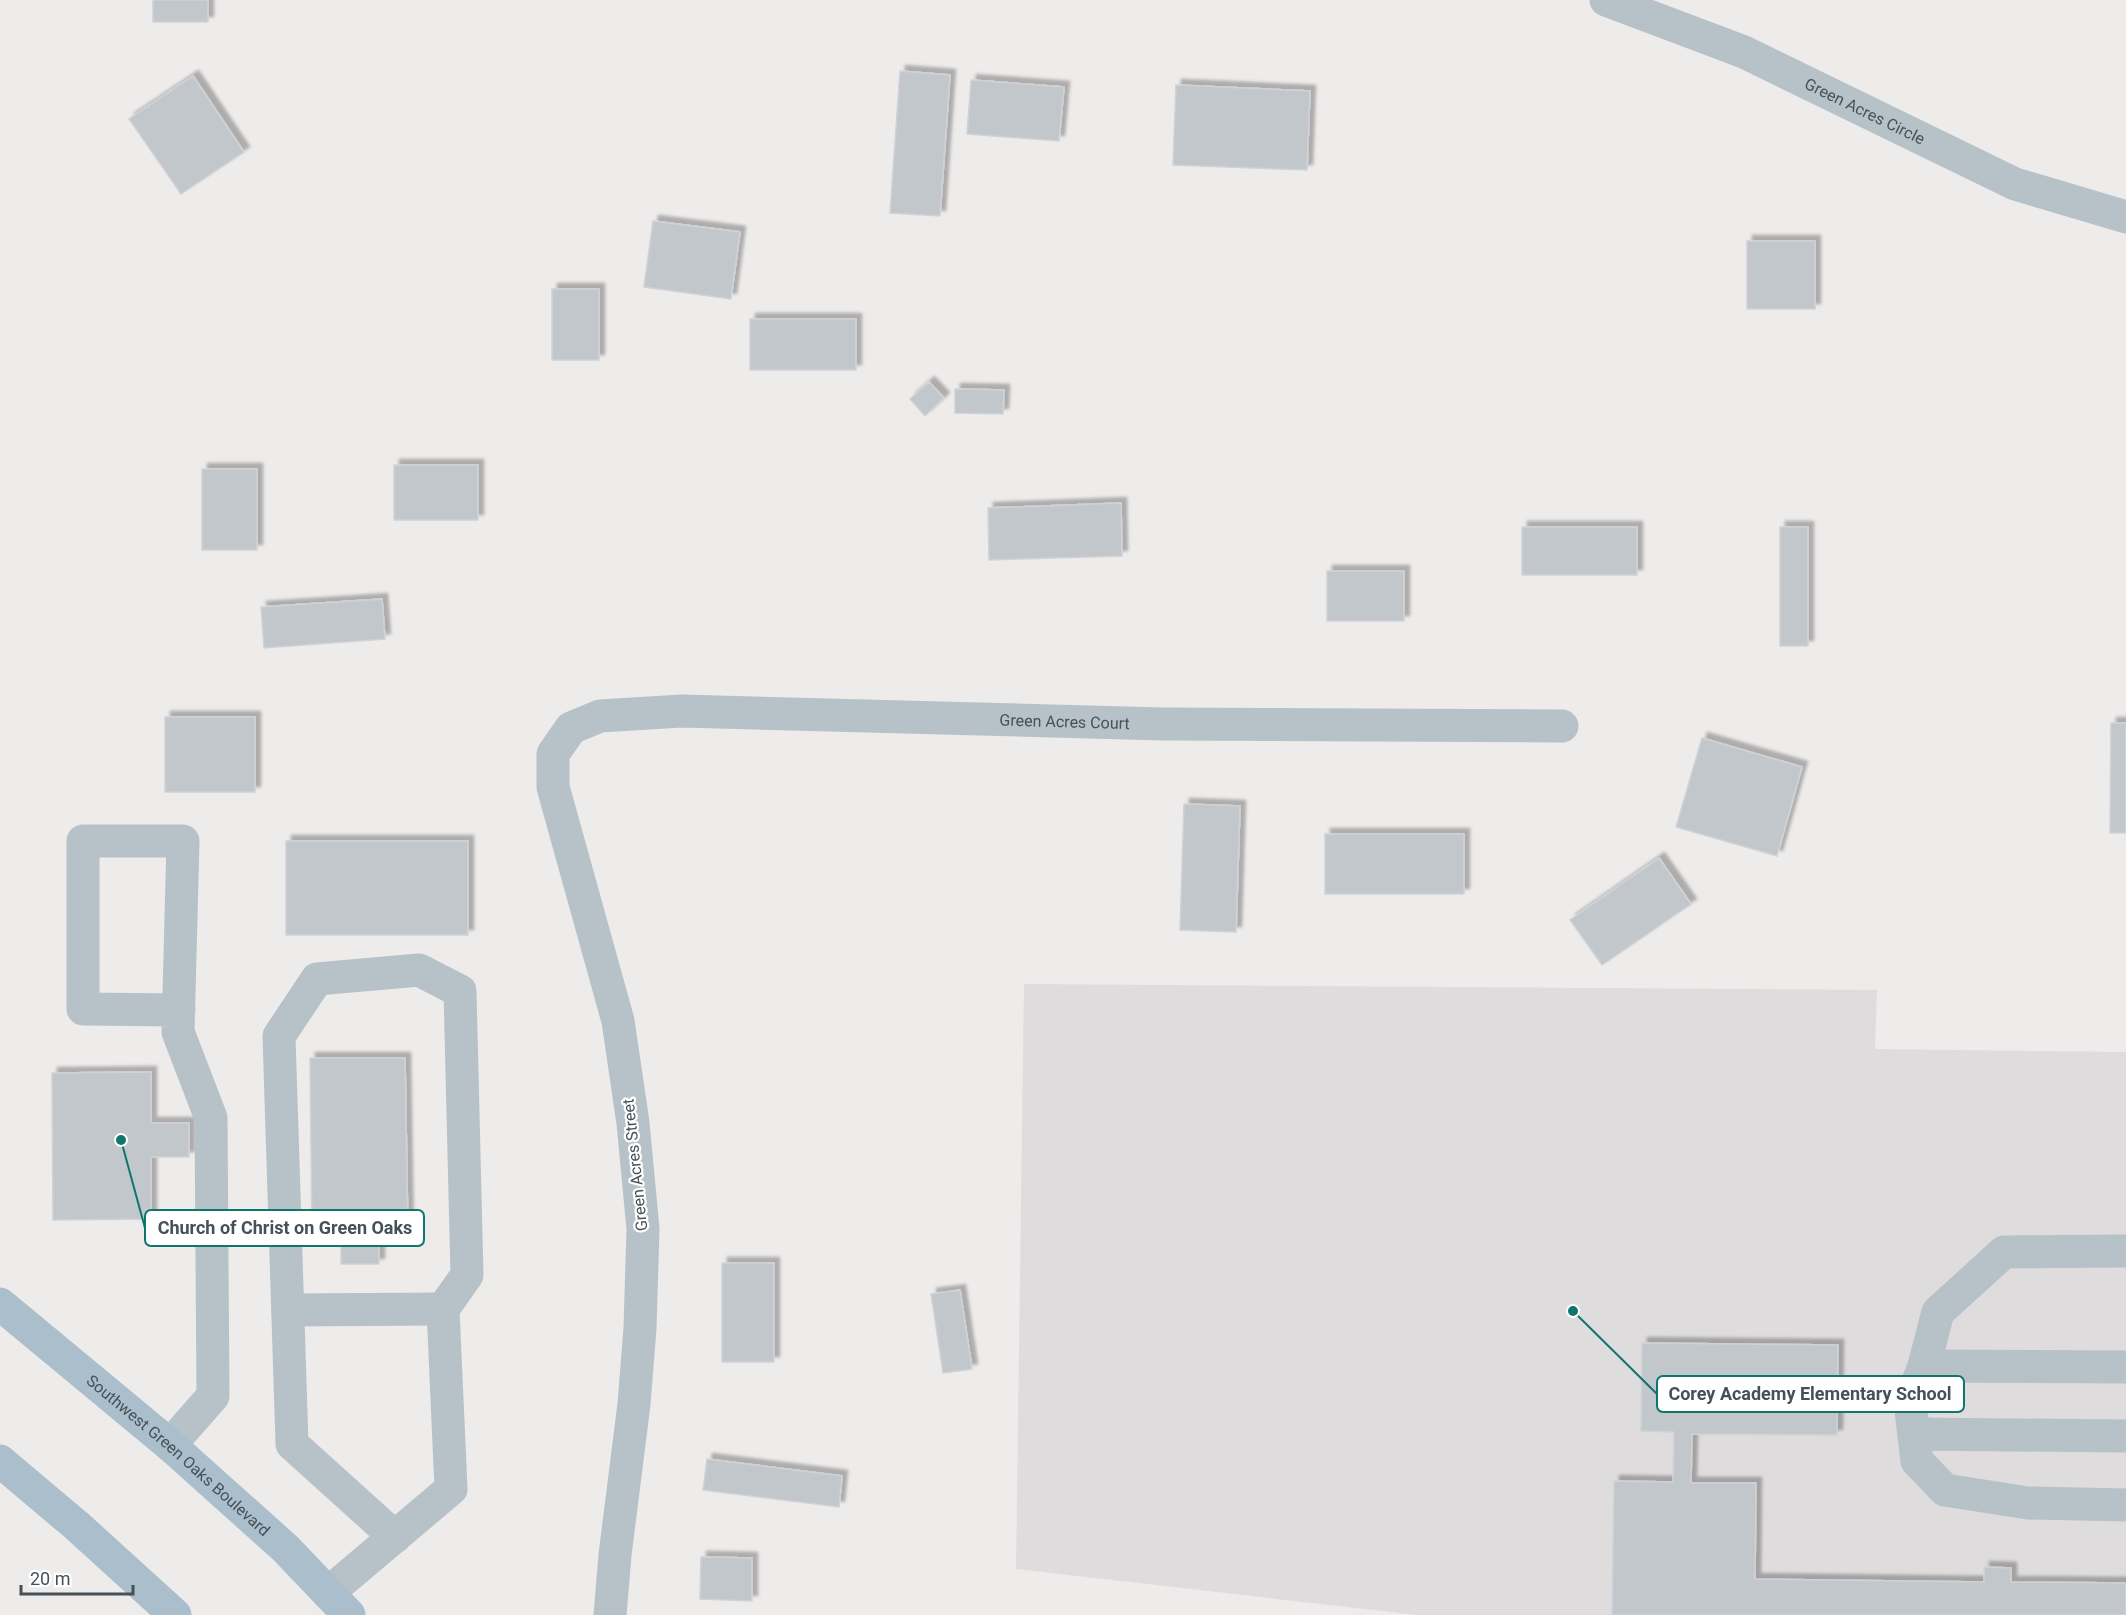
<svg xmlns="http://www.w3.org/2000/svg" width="2126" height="1615" font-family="Roboto,sans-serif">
	<defs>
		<filter id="shadow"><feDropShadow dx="5.5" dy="-5.5" stdDeviation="1.5" flood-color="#0004"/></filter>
	</defs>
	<rect width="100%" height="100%" fill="#eeebeb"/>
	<path fill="#dfdcdd" d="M 1024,984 L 1877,990 L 1875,1049 L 2126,1052 L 2126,1615 L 1417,1615 L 1016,1569 Z"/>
	<path fill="#c2c7cb" stroke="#cfd2d7" stroke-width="1.5" filter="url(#shadow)" d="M 153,0 L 208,0 L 208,22 L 153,22 Z
		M 900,71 L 950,75 L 940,216 L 890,213 Z
		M 193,76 L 244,152 L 181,194 L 129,119 Z
		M 971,80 L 1064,87 L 1059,141 L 967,134 Z
		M 1176,85 L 1310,91 L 1307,170 L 1173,165 Z
		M 653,221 L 740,232 L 731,299 L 644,287 Z
		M 1747,241 L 1815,241 L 1815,309 L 1747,309 Z
		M 552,289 L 599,289 L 599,360 L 552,360 Z
		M 750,319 L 856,319 L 856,370 L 750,370 Z
		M 929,382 L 944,398 L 925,416 L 910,399 Z
		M 955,389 L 1004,390 L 1003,414 L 955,413 Z
		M 394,465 L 478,465 L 478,520 L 394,520 Z
		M 202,469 L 257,469 L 257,550 L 202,550 Z
		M 1121,503 L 1122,556 L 989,560 L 988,508 Z
		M 1522,527 L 1637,527 L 1637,575 L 1522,575 Z
		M 1780,527 L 1808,527 L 1808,646 L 1780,646 Z
		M 1327,571 L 1404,571 L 1404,621 L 1327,621 Z
		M 382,599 L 385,639 L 264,648 L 261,607 Z
		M 165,717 L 255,717 L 255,792 L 165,792 Z
		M 2111,723 L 2126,723 L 2126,833 L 2110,833 Z
		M 1702,738 L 1802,767 L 1777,856 L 1676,827 Z
		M 1184,804 L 1240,806 L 1236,932 L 1180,930 Z
		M 1325,834 L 1464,834 L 1464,894 L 1325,894 Z
		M 286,841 L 468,841 L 468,935 L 286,935 Z
		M 1659,858 L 1691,904 L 1602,965 L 1570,920 Z
		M 310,1058 L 405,1058 L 408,1237 L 379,1238 L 379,1264 L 341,1264 L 341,1239 L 312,1239 Z
		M 151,1072 L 151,1123 L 189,1123 L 189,1157 L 151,1157 L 151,1219 L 53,1220 L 52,1073 Z
		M 722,1263 L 774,1263 L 774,1362 L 722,1362 Z
		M 960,1290 L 972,1369 L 943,1373 L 931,1294 Z
		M 1642,1343 L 1838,1345 L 1837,1435 L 1692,1434 L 1691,1483 L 1756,1483 L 1755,1579 L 1984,1582 L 1984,1567 L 2011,1568 L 2011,1582 L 2126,1583 L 2126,1615 L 1612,1615 L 1614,1481 L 1673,1482 L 1674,1432 L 1641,1431 Z
		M 707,1459 L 842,1476 L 839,1507 L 703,1490 Z
		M 701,1557 L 752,1558 L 752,1601 L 700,1599 Z"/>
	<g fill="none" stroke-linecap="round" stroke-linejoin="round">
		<g stroke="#b6c2c8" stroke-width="33">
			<path id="s1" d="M 1606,0 L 1744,52 L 2015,184 L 2126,217"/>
			<path d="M 2126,1251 L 2004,1252 L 1938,1312 L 1924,1366 L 1910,1402 L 1917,1461 L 1945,1490 L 2028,1503 L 2126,1505"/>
			<path d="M 288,1310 L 443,1309"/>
			<path d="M 1924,1366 L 2126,1367"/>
			<path d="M 1914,1434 L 2126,1436"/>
			<path d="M 170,1445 L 213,1396 L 211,1118 L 178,1032 L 183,841 L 83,841 L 83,1009 L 179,1010"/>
			<path d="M 328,1593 L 451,1489 L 443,1309 L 467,1275 L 460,991 L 419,970 L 317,979 L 279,1036 L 292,1444 L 395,1537"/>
			<path id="s2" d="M 610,1615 L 615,1555 L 634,1404 L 640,1328 L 643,1229 L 633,1123 L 618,1021 L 553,787 L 553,754 L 571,728 L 600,716 L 682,711 L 1163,724 L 1562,726"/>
		</g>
		<g stroke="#abbecb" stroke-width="33">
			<path id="s3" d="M 0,1304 L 170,1445 L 285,1548 L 349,1615"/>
			<path d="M 0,1461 L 76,1525 L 175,1615"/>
		</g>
	</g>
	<g text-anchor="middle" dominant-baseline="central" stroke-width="4.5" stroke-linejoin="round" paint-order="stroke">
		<g font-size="16" fill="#445158" stroke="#fff">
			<text stroke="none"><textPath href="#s1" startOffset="282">Green Acres Circle</textPath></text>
			<text stroke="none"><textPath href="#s2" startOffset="1401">Green Acres Court</textPath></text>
			<text transform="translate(635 1165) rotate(-96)">Green Acres Street</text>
			<text stroke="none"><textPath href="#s3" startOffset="234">Southwest Green Oaks Boulevard</textPath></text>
		</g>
	</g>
	<path fill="none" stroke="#0f766e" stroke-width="2" d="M121 1140L145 1228M1573 1311L1657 1394"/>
	<g fill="#0f766e" stroke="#fff" stroke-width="2">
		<circle cx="121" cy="1140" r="6"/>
		<circle cx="1573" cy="1311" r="6"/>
	</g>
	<g fill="#fff" stroke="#0f766e" stroke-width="2">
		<rect x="145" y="1210" width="279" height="36" rx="6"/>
		<rect x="1657" y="1376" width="307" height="36" rx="6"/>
	</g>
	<g font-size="18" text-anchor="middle" font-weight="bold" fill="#445158">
		<text x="285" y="1234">Church of Christ on Green Oaks</text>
		<text x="1810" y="1400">Corey Academy Elementary School</text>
	</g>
	<path d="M21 1585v9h112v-9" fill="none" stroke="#445158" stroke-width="3"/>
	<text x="30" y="1585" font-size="18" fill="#445158" stroke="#ffffff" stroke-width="4.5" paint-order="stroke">20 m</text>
</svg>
